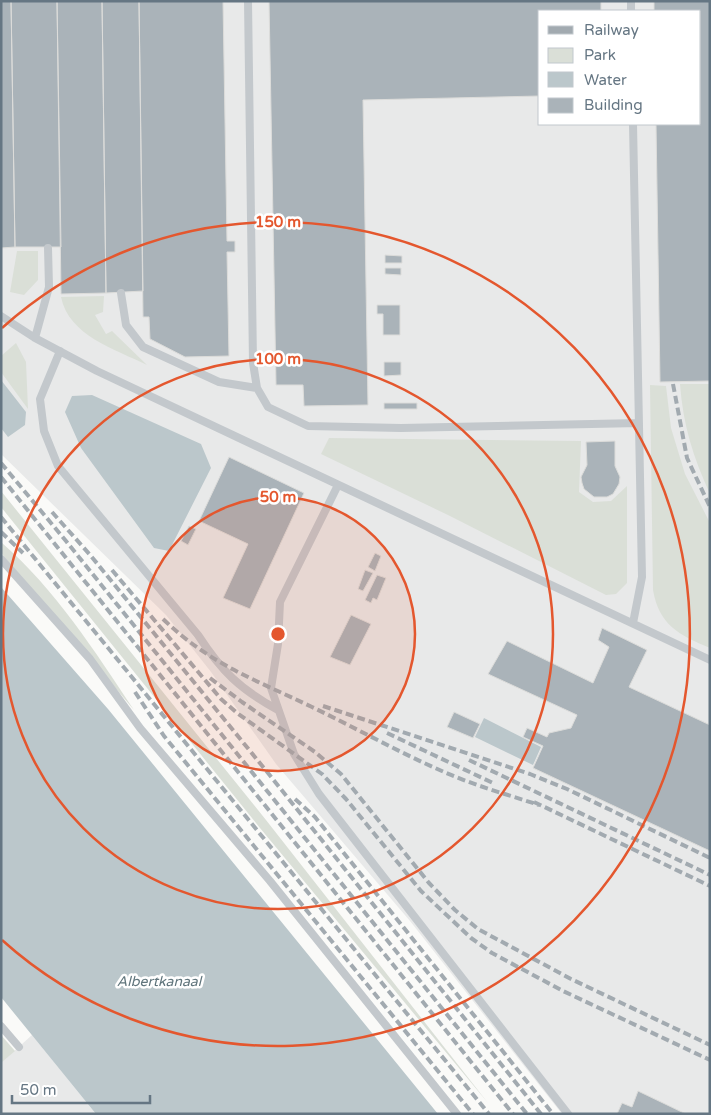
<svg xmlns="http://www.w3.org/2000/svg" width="711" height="1115" font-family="'Varela Round',sans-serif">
	<rect width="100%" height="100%" fill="#fafaf8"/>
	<path fill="#e8e9e9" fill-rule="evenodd" d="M 1,1 L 710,1 L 710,1114 L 562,1114 L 410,921 L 276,764 L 211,672 L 166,615 L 1,454 ZM 540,11 L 700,11 L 700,124 L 540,124 Z
		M 32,1035 L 96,1114 L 1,1114 L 1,1063 Z"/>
	<path fill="#dadfd7" d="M 17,251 L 38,251 L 38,280 L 24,295 L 10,292 Z
		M 104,296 L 103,312 L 95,315 L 106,334 L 112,331 L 147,365 C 115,349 69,336 61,297 Z
		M 16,343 L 26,362 L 28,409 L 1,372 L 1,356 Z
		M 680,384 L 710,384 L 710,494 C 693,457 683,425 680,384 Z
		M 650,385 L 666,386 L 671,428 L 685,474 L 710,523 L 710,648 C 679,635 659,625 653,590 Z
		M 329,438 L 581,441 L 579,492 L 593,502 L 611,501 L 627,486 L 627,583 L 616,594 L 606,595 L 450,516 L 321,454 Z
		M 1,491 L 266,820 L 488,1103 L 260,828 L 1,507 Z
		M 1,542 C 56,590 94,650 134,710 L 1,553 Z
		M 1,1035 L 15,1051 L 1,1063 Z"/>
	<path fill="#bbc7cb" d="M 1,380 L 26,412 L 25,425 L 8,437 L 1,428 Z
		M 92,395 L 201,444 L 211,468 L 169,551 L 154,548 L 81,448 L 65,412 L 72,396 Z
		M 1,587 L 108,709 L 438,1114 L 96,1114 L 1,997 Z
		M 484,718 L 541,747 L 533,765 L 475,737 Z"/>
	<path fill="#aab3b9" stroke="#dcdcda" d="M 1,1 L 11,1 L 15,247 L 1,248 Z
		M 11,1 L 57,1 L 61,247 L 15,247 Z
		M 57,1 L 102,1 L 106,293 L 61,294 Z
		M 102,1 L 139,1 L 143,291 L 106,293 Z
		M 139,1 L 223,1 L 227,241 L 235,241 L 235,252 L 227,252 L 229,356 L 185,357 L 150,339 L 149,317 L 143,317 Z
		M 269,1 L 601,1 L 601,11 L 540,11 L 540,96 L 363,100 L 368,405 L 304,406 L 303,385 L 276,385 Z
		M 654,1 L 710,1 L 710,381 L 660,382 L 656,124 L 700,124 L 700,11 L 654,11 Z
		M 385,255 L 402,256 L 402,263 L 385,263 Z
		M 385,268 L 401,268 L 401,275 L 385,274 Z
		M 377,305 L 400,305 L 400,335 L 383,335 L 383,314 L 377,314 Z
		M 384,362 L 401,362 L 401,375 L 384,376 Z
		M 384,403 L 417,403 L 417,409 L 384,409 Z
		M 615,441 L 615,466 L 620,477 L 619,484 L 613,494 L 607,497 L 594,497 L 584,489 L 582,483 L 581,477 L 587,465 L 586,442 Z
		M 229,457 L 304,493 L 250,609 L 223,598 L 248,544 L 199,521 Z
		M 189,526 L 196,529 L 188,545 L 181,541 Z
		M 375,553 L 381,556 L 375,571 L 368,567 Z
		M 365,570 L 373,573 L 363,591 L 358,589 Z
		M 377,575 L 386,578 L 377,600 L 373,598 L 371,603 L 365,600 Z
		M 351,615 L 371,624 L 350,665 L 330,657 Z
		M 602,628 L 647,650 L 629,687 L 710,725 L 710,851 L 533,768 L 543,746 L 523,737 L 527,728 L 547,737 L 549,733 L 571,728 L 577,715 L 488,674 L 507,641 L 593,683 L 609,647 L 598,640 Z
		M 454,712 L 480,724 L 473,738 L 447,727 Z
		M 638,1091 L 686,1114 L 617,1114 L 622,1103 L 632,1107 Z"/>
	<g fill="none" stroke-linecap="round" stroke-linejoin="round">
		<path stroke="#c3c8cc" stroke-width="8" d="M 248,1 L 253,363 L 257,388 L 268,407 L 308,426 L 401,428 L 639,423
			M 631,1 L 631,11
			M 121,293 L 126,325 L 143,347 L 219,382 L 257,388
			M 1,316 L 35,338 L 97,371 L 710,660
			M 35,338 L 49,287 L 48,248
			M 60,351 L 40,399 L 44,431 L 58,466 L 198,635 C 222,672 240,689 278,710
			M 338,485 L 280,602 L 278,644 L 271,688 L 294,754 L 319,794 L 568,1114
			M 1,559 L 90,659 L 140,728 L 270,881 L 457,1114
			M 633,623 L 642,577 L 633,124
			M 1,1026 L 19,1047"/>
		<path stroke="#a2aab0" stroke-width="4" stroke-dasharray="8 4" stroke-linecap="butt" d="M 673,384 L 687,458 L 710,507
			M 1,463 L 66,541 L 527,1114
			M 1,477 L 513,1114
			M 52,512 L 91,556 L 268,773 L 541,1114
			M 1,517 L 489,1114
			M 1,532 L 23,553
			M 112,570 L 221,699 L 237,713 L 322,774 L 346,799 L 421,891 L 471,938 L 492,953 L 563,991 L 710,1060
			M 163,619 C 211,665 254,679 312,707 C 360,730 407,757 456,777 C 483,788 512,796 539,805
			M 210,678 L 242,702 L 315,752 L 341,774 L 429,883 L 455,910 L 478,929 L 571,979 L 710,1045
			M 135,692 L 164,736 L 473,1114
			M 323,706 L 530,774 L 567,789 L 710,858
			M 387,733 L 493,783
			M 469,760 L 710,875
			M 295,799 L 315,817 L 553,1114
			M 534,802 L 710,886"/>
	</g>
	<circle cx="278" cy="634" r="137" fill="#e4572e" fill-opacity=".12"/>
	<g fill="none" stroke="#e4572e" stroke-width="2.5">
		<circle cx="278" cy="634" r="137"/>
		<circle cx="278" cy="634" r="275"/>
		<path d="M2 328A412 412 0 1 1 2 940"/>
	</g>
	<g text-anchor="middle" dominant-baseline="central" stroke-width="5" stroke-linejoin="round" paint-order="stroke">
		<g font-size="14" font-style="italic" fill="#60757c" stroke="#fff">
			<text x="159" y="981">Albertkanaal</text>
		</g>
	</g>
	<circle cx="278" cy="634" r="8" fill="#e4572e" stroke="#fff" stroke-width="2.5"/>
	<g font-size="15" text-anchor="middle" font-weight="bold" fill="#e4572e" stroke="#fff" stroke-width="5" stroke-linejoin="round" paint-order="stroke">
		<text x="278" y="227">150 m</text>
		<text x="278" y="364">100 m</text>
		<text x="278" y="502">50 m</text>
	</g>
	<rect width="711" height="1115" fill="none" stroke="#657683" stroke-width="5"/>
	<rect x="538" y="10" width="162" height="115" fill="#ffffff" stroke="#c1c8cd"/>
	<rect x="548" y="26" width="25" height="8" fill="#a2aab0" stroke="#c1c8cd"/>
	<text x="584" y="35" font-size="15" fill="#657683">Railway</text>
	<rect x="548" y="48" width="25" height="15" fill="#dadfd7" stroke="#c1c8cd"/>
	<text x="584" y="60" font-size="15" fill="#657683">Park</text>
	<rect x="548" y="72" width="25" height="15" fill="#bbc7cb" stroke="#c1c8cd"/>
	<text x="584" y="85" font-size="15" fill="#657683">Water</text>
	<rect x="548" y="98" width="25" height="15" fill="#aab3b9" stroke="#c1c8cd"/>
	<text x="584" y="110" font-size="15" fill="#657683">Building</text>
	<path d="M12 1095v8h138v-8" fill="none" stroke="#657683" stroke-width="2.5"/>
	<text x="20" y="1095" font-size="15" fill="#657683" stroke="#ffffff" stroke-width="4" paint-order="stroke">50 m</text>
</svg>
